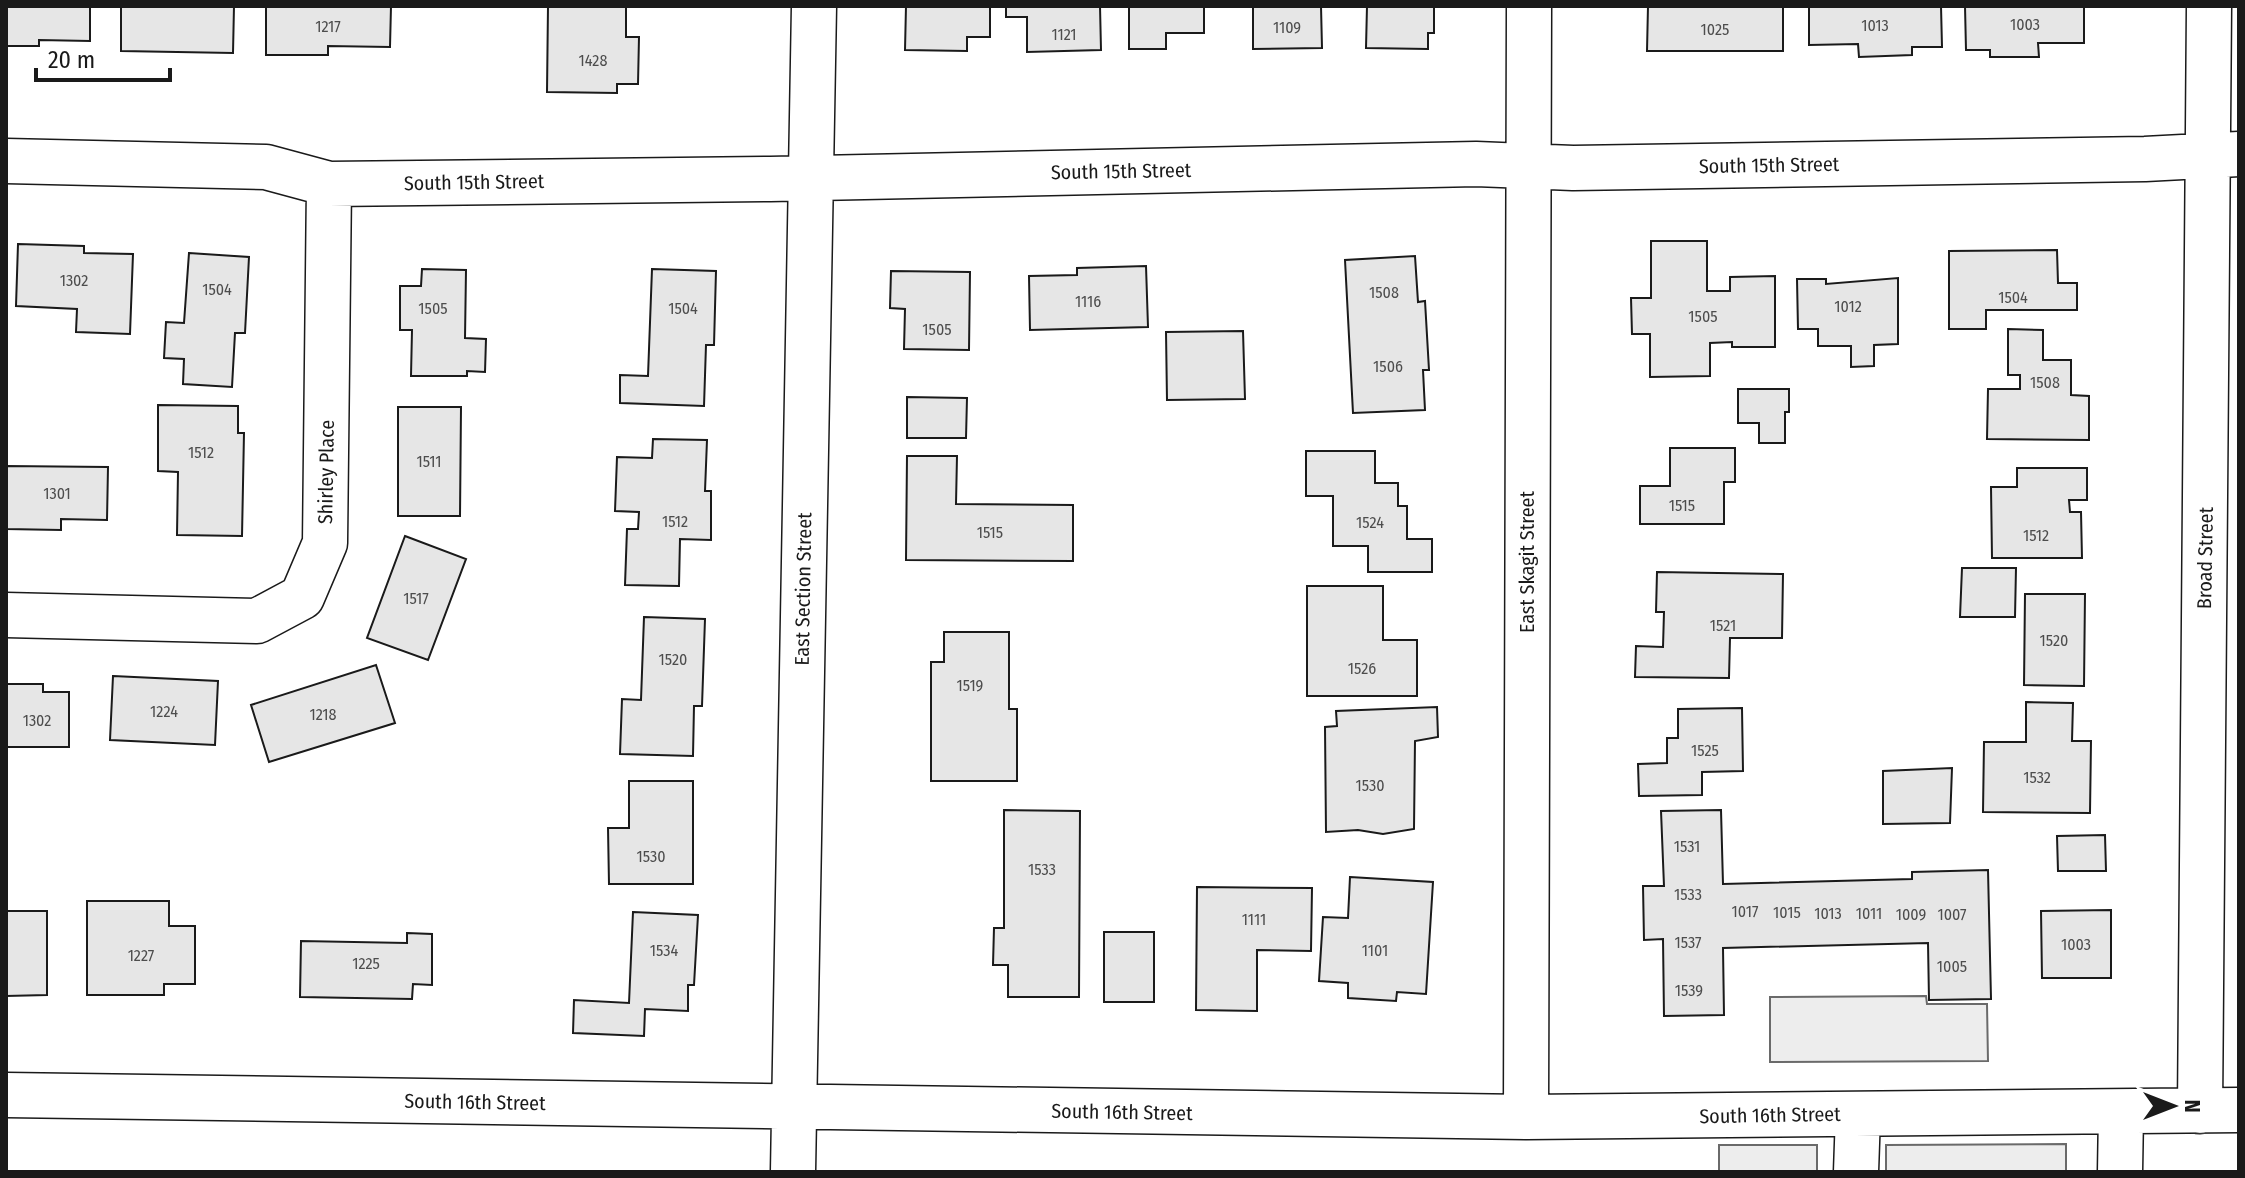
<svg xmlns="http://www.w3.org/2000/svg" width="2245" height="1178" font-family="'Fira Sans Condensed',sans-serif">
	<rect width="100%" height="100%" fill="#fff"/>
	<path fill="#ededed" stroke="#6a6a6a" stroke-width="2" d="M 1926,996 L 1927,1004 L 1987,1004 L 1988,1061 L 1770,1062 L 1770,997 Z
		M 2066,1144 L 2066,1172 L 1886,1172 L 1886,1145 Z
		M 1719,1145 L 1817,1145 L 1817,1172 L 1719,1172 Z"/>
	<path fill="#e6e6e6" stroke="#1a1a1a" stroke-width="2" d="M 6,6 L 90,6 L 90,41 L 39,40 L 39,46 L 6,46 Z
		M 121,6 L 234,6 L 233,53 L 121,51 Z
		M 266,6 L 391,6 L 390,47 L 328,46 L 328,55 L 266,55 Z
		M 548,6 L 626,6 L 626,37 L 639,37 L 638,84 L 617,84 L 617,93 L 547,92 Z
		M 906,6 L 990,6 L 990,37 L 967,37 L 967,51 L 905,50 Z
		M 1006,6 L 1100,6 L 1101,50 L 1027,52 L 1027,17 L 1006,17 Z
		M 1129,6 L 1204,6 L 1204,33 L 1166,33 L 1166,49 L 1129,49 Z
		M 1253,6 L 1321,6 L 1322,48 L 1253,49 Z
		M 1367,6 L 1434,6 L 1434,33 L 1428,33 L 1428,49 L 1366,48 Z
		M 1648,6 L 1783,6 L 1783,51 L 1647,51 Z
		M 1809,6 L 1941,6 L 1942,47 L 1912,47 L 1912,55 L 1859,57 L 1858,44 L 1809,45 Z
		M 1965,6 L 2084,6 L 2084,43 L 2038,43 L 2039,57 L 1990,57 L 1990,50 L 1966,50 Z
		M 1651,241 L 1707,241 L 1707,291 L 1730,291 L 1730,277 L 1775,276 L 1775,347 L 1732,347 L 1732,342 L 1710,343 L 1710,376 L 1650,377 L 1650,334 L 1632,334 L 1631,298 L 1651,298 Z
		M 18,244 L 84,246 L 84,253 L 133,254 L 130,334 L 76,332 L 77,309 L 16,306 Z
		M 2057,250 L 2058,283 L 2077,283 L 2077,310 L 1986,310 L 1986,329 L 1949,329 L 1949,251 Z
		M 189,253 L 249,257 L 245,333 L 235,333 L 232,387 L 183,384 L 184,359 L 164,358 L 166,322 L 184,323 Z
		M 1415,256 L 1418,302 L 1425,301 L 1429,370 L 1423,370 L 1425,410 L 1353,413 L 1345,260 Z
		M 1146,266 L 1148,327 L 1030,330 L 1029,276 L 1077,275 L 1077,268 Z
		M 422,269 L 466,270 L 465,338 L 486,339 L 485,372 L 467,371 L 467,376 L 411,376 L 412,330 L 400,330 L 400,286 L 421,286 Z
		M 652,269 L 716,271 L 714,345 L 706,345 L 704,406 L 620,403 L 620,375 L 648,376 Z
		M 891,271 L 970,272 L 969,350 L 904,349 L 905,309 L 890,308 Z
		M 1898,278 L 1898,344 L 1874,345 L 1874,366 L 1851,367 L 1851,346 L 1818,346 L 1818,329 L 1798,329 L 1797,279 L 1826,279 L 1826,284 Z
		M 2008,329 L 2043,330 L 2043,360 L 2071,360 L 2071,395 L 2089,396 L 2089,440 L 1987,439 L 1988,389 L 2020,389 L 2020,375 L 2008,375 Z
		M 1243,331 L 1245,399 L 1167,400 L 1166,332 Z
		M 1738,389 L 1789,389 L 1789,412 L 1785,412 L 1785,443 L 1759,443 L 1759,423 L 1738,423 Z
		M 907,397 L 967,398 L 966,438 L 907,438 Z
		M 158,405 L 238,406 L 238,433 L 244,433 L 242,536 L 177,535 L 178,472 L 158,471 Z
		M 398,407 L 461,407 L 460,516 L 398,516 Z
		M 653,439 L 707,440 L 705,491 L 711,491 L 711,540 L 680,539 L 679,586 L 625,585 L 627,529 L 638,529 L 639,512 L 615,511 L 617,457 L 652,458 Z
		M 1670,448 L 1735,448 L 1735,482 L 1724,482 L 1724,524 L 1640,524 L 1640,486 L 1670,486 Z
		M 1306,451 L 1375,451 L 1375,483 L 1398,483 L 1398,506 L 1407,506 L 1407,539 L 1432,539 L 1432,572 L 1368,572 L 1368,546 L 1333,546 L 1333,496 L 1306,496 Z
		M 907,456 L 957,456 L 956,504 L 1073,505 L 1073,561 L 906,560 Z
		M 6,466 L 108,467 L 107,520 L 61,519 L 61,530 L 6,529 Z
		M 2017,468 L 2087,468 L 2087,500 L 2069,500 L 2070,512 L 2081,512 L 2082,558 L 1992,558 L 1991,487 L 2017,487 Z
		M 405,536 L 466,559 L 428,660 L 367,638 Z
		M 1962,568 L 2016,568 L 2015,617 L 1960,617 Z
		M 1657,572 L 1783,574 L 1782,638 L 1730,638 L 1729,678 L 1635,677 L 1636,646 L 1663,647 L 1664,612 L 1656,612 Z
		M 1307,586 L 1383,586 L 1383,640 L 1417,640 L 1417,696 L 1307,696 Z
		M 2025,594 L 2085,594 L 2084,686 L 2024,685 Z
		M 644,617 L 705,619 L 702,706 L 694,706 L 693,756 L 620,754 L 622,699 L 641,700 Z
		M 944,632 L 1009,632 L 1009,709 L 1017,709 L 1017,781 L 931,781 L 931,662 L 944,662 Z
		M 376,665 L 395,723 L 269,762 L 251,705 Z
		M 113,676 L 218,681 L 215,745 L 110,740 Z
		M 6,684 L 43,684 L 43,692 L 69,692 L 69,747 L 6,747 Z
		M 2026,702 L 2073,703 L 2072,741 L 2091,741 L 2090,813 L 1983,812 L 1984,742 L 2026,742 Z
		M 1437,707 L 1438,737 L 1415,741 L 1414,829 L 1383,834 L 1358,830 L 1326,832 L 1325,727 L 1337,726 L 1336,711 Z
		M 1742,708 L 1743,771 L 1702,772 L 1702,795 L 1639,796 L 1638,764 L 1667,763 L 1667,738 L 1678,738 L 1678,709 Z
		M 1952,768 L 1950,823 L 1883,824 L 1883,771 Z
		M 629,781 L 693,781 L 693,884 L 609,884 L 608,828 L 629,828 Z
		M 1004,810 L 1080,811 L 1079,997 L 1008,997 L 1008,965 L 993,965 L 994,928 L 1004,928 Z
		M 1721,810 L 1723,884 L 1912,879 L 1912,872 L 1988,870 L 1991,999 L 1929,1000 L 1928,943 L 1723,948 L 1724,1015 L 1664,1016 L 1663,939 L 1644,940 L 1643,886 L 1664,886 L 1661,811 Z
		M 2105,835 L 2106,871 L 2058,871 L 2057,836 Z
		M 1350,877 L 1433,882 L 1426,994 L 1397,992 L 1396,1001 L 1348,998 L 1348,983 L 1319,981 L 1323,917 L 1348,918 Z
		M 1197,887 L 1312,888 L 1311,951 L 1257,950 L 1257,1011 L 1196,1010 Z
		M 87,901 L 169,901 L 169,926 L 195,926 L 195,984 L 164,984 L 164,995 L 87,995 Z
		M 2111,910 L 2111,978 L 2042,978 L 2041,911 Z
		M 6,911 L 47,911 L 47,995 L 6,996 Z
		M 633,912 L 698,915 L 694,985 L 688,985 L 688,1011 L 645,1009 L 644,1036 L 573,1033 L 574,1000 L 629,1003 Z
		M 1104,932 L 1154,932 L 1154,1002 L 1104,1002 Z
		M 407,933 L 432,934 L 432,985 L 413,984 L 412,999 L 300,997 L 301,941 L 407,943 Z"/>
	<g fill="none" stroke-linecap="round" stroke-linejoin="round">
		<g stroke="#1a1a1a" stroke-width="47">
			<path id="minor" d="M 6,161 L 266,167 L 329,184 L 770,179 L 1476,164 L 1573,168 L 2145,159 L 2239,154
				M 6,615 L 257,621 L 302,597 L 325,543 L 329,184
				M 6,1095 L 1526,1117 L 2239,1110
				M 2200,1111 L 2209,6
				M 1526,1117 L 1529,6
				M 793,1172 L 814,6
				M 1856,1172 L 1858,1114
				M 2120,1172 L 2121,1113"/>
		</g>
		<use href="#minor" stroke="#fff" stroke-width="44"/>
	</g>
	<g text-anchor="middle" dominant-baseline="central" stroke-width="6" stroke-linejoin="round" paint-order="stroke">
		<g font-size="16" fill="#4d4d4d">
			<text x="2025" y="24">1003</text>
			<text x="1875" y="25">1013</text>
			<text x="328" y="26">1217</text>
			<text x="1287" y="27">1109</text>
			<text x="1715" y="29">1025</text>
			<text x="1064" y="34">1121</text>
			<text x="593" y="60">1428</text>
			<text x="74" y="280">1302</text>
			<text x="217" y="289">1504</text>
			<text x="1384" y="292">1508</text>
			<text x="2013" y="297">1504</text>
			<text x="1088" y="301">1116</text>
			<text x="1848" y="306">1012</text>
			<text x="433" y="308">1505</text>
			<text x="683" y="308">1504</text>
			<text x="1703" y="316">1505</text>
			<text x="937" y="329">1505</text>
			<text x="1388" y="366">1506</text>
			<text x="2045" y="382">1508</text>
			<text x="201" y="452">1512</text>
			<text x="429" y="461">1511</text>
			<text x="57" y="493">1301</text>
			<text x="1682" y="505">1515</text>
			<text x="675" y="521">1512</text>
			<text x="1370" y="522">1524</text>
			<text x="990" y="532">1515</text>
			<text x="2036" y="535">1512</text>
			<text x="416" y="598">1517</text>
			<text x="1723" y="625">1521</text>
			<text x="2054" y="640">1520</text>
			<text x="673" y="659">1520</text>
			<text x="1362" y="668">1526</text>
			<text x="970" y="685">1519</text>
			<text x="164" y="711">1224</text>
			<text x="323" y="714">1218</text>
			<text x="37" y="720">1302</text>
			<text x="1705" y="750">1525</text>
			<text x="2037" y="777">1532</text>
			<text x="1370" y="785">1530</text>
			<text x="1687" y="846">1531</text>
			<text x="651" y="856">1530</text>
			<text x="1042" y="869">1533</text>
			<text x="1688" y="894">1533</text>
			<text x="1745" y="911">1017</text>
			<text x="1787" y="912">1015</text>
			<text x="1828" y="913">1013</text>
			<text x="1869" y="913">1011</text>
			<text x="1911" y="914">1009</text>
			<text x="1952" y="914">1007</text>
			<text x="1254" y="919">1111</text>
			<text x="1688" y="942">1537</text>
			<text x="2076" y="944">1003</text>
			<text x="664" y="950">1534</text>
			<text x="1375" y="950">1101</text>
			<text x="141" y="955">1227</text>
			<text x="366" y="963">1225</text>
			<text x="1952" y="966">1005</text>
			<text x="1689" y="990">1539</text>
		</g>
		<g font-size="20" fill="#1a1a1a" stroke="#fff">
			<text transform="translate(1769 165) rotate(-1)">South 15th Street</text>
			<text transform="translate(1121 171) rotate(-1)">South 15th Street</text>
			<text transform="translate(474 182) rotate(-1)">South 15th Street</text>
			<text transform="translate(326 472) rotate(-89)">Shirley Place</text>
			<text transform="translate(2205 558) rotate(-89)">Broad Street</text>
			<text transform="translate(1527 562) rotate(-90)">East Skagit Street</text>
			<text transform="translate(803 589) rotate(-89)">East Section Street</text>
			<text transform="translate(475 1102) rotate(1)">South 16th Street</text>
			<text transform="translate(1122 1112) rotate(1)">South 16th Street</text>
			<text transform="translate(1770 1115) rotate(-1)">South 16th Street</text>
		</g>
	</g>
	<rect width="2245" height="1178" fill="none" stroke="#1a1a1a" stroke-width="16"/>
	<g transform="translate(2173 1106) rotate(90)" stroke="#ffffff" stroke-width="6" paint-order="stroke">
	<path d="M0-6L14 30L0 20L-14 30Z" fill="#1a1a1a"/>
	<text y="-12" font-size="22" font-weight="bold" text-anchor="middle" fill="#1a1a1a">N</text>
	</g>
	<path d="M36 68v12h134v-12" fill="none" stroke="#1a1a1a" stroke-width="4"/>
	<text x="48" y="68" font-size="24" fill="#1a1a1a" stroke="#ffffff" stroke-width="6" paint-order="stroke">20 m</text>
</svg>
